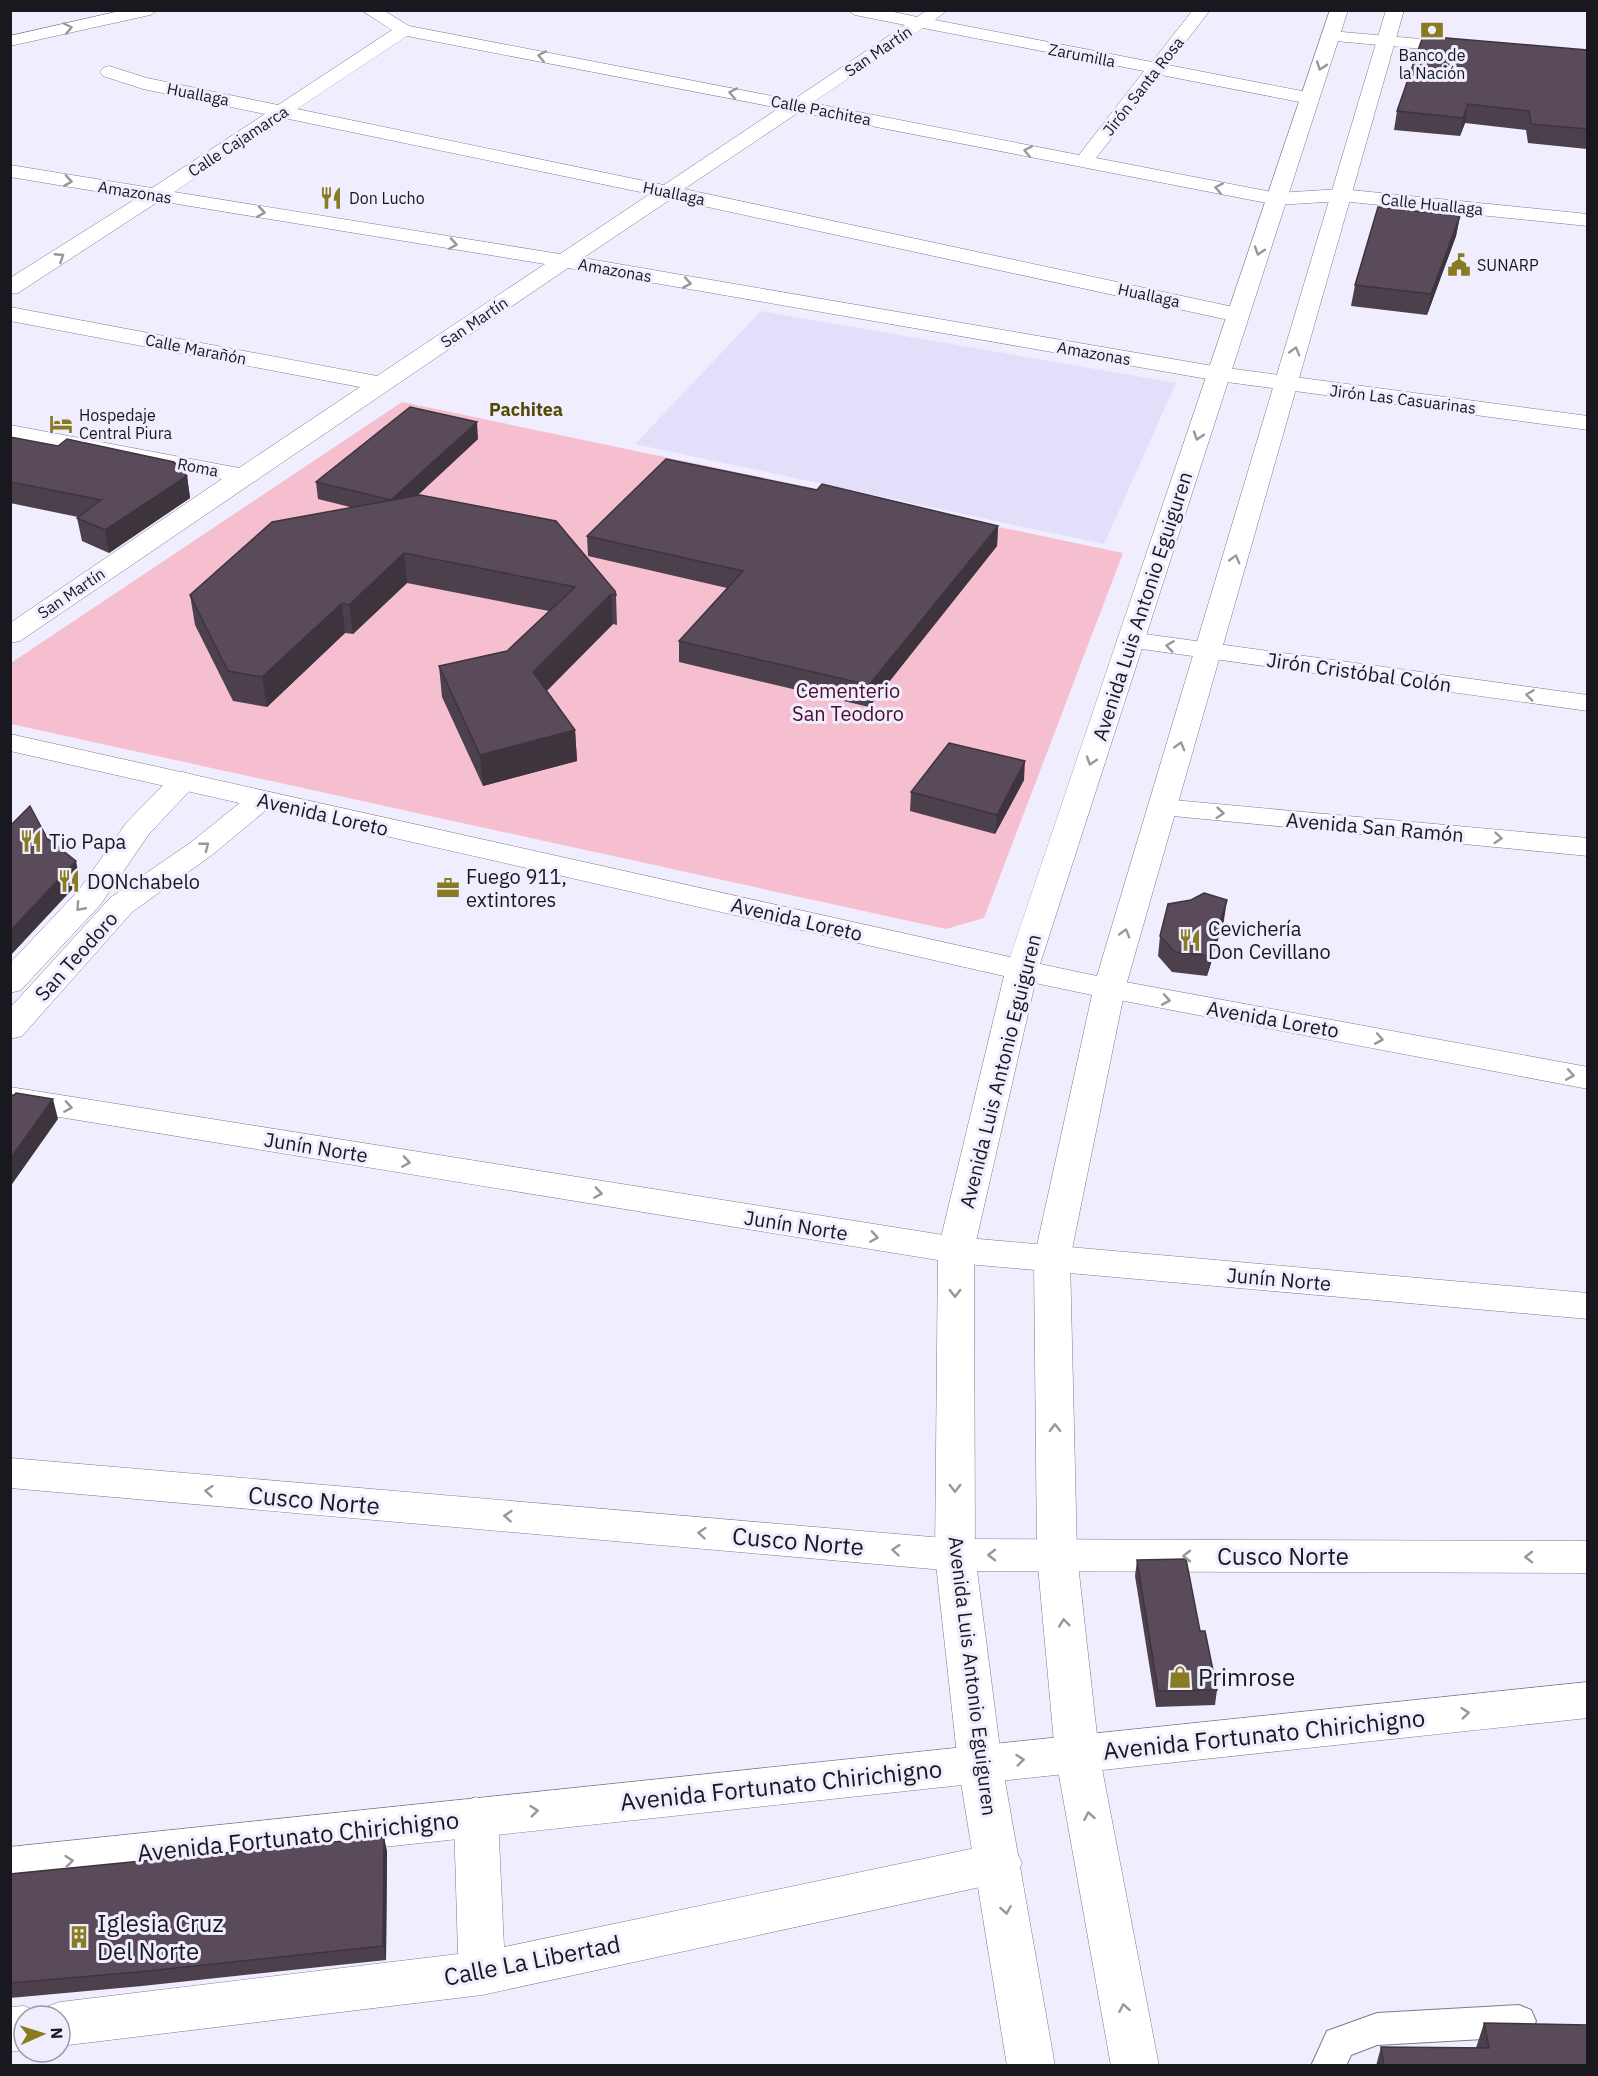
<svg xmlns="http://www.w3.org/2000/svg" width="1598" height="2076" font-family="'IBM Plex Sans',sans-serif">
	<rect width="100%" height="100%" fill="#efedfe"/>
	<path fill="#e3dffb" d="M 761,311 L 1176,383 L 1104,544 L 635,444 Z"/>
	<path fill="#f6bfcf" d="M 402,402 L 1123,553 L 984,918 L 946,929 L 11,724 L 11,663 Z"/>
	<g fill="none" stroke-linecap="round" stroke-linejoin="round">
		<g stroke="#7c7a8c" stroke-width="2">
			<path id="service" d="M 1519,2005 L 1531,2010 L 1536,2021 L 1531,2032 L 1519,2037 L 1377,2045 L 1351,2055 L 1346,2066 L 1311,2066 L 1327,2031 L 1377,2013 Z"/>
		</g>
		<g stroke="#7c7a8c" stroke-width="1">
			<path id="minor" d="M 361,10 L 383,10 L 409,26 L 793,100 L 905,25 L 855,15 L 847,10 L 885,10 L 917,17 L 927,10 L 947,10 L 935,20 L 1152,62 L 1193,10 L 1210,10 L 1168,65 L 1317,94 L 1319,98 L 1317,102 L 1310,104 L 1161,75 L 1096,158 L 1277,193 L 1341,189 L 1588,214 L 1588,226 L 1341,201 L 1277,205 L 799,112 L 684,189 L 1238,308 L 1246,310 L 1249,315 L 1246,320 L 1238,322 L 671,199 L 583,258 L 1219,367 L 1588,416 L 1588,430 L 1219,381 L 568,268 L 20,641 L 10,643 L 10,623 L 222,479 L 10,439 L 10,425 L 239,468 L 360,387 L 10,321 L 10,307 L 377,376 L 545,264 L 159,201 L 18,293 L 10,294 L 10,278 L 137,198 L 10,177 L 10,165 L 152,188 L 265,114 L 143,89 L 103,76 L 100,72 L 103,68 L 109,66 L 147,78 L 278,105 L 392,30 ZM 923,28 L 1144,71 L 1079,155 L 812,103 ZM 407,36 L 779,108 L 664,185 L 297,109 ZM 284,118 L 650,194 L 560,254 L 174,192 Z
				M 1331,31 L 1466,43 L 1472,44 L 1475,48 L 1472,52 L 1466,53 L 1325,40 L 1322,36 L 1325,32 Z
				M 1130,632 L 1588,695 L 1588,711 L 1120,646 L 1117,640 L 1120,634 Z
				M 1162,799 L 1588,838 L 1588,856 L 1152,814 L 1147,808 L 1152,802 Z
				M 1109,979 L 1588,1067 L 1588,1089 L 1098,996 L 1093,989 L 1098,982 Z
				M 10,1087 L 956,1237 L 1588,1293 L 1588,1319 L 956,1263 L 10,1109 Z
				M 10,1458 L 955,1539 L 1588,1541 L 1588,1573 L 955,1571 L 10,1488 Z
				M 476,1797 L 492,1803 L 498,1817 L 504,1947 L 999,1843 L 1015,1849 L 1022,1863 L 1015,1877 L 999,1883 L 482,1995 L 60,2046 L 60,2016 L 24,2016 L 24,2050 L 10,2052 L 10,2007 L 24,2006 L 41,2013 L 43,2008 L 60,2002 L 458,1954 L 454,1817 L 460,1803 Z"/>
		</g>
		<g stroke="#7c7a8c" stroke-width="1">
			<path id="tertiary" d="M 183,772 L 193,775 L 198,781 L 193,787 L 149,834 L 100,905 L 21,990 L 10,993 L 10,963 L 78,891 L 127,822 L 173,775 Z
				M 261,791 L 271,794 L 276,800 L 271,806 L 212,855 L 132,912 L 22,1036 L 10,1039 L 10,1008 L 110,898 L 190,843 L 251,794 Z
				M 1588,1682 L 1588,1718 L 10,1887 L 10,1847 Z"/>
		</g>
		<g stroke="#7c7a8c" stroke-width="1">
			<path id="secondary" d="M 124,10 L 158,10 L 150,15 L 10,46 L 10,36 Z
				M 1330,10 L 1348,10 L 1040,964 L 1097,976 L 1386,10 L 1404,10 L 1125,989 L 1070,1259 L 1077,1555 L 1099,1753 L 1159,2066 L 1111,2066 L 1055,1753 L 1037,1555 L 1034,1259 L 1092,995 L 1035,983 L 974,1250 L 975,1555 L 1002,1764 L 1055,2066 L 1007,2066 L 958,1764 L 935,1555 L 938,1250 L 1004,976 L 10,751 L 10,734 L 1010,957 Z"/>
		</g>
		<use href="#service" fill="#fff" fill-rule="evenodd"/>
		<use href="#minor" fill="#fff" fill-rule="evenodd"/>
		<use href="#tertiary" fill="#fff" fill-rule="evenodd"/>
		<use href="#secondary" fill="#fff" fill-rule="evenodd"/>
	</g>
	<path fill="#4d404d" d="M 1587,50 L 1587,149 L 1528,143 L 1526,130 L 1465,123 L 1460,136 L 1394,130 L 1397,111 Z
		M 1460,216 L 1456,236 L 1427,315 L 1351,306 L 1355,285 Z
		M 10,437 L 187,476 L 190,498 L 109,553 L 82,541 L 77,518 L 78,517 L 10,503 Z
		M 478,439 L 418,495 L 616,595 L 617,625 L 613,624 L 546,691 L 575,730 L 577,761 L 483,786 L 442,697 L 439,666 L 507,651 L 549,611 L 407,583 L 353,634 L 345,633 L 267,707 L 233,701 L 195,625 L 190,595 L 350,507 L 318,499 L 316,482 Z
		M 998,526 L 997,546 L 869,707 L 679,662 L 679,641 L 727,588 L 588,556 L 587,536 Z
		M 1024,780 L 995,834 L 910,811 L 911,792 Z
		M 1224,920 L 1207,976 L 1172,972 L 1158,956 L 1160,936 Z
		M 1137,1560 L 1217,1690 L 1215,1705 L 1156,1707 L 1135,1576 Z
		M 384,1837 L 387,1852 L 386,1960 L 142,1986 L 10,1998 L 10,1874 Z
		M 1484,2023 L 1587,2066 L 1376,2066 L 1381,2047 L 1476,2048 Z"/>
	<path fill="#3e343e" d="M 1468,104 L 1465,123 L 1460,136 L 1463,118 Z
		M 1460,216 L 1456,236 L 1427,315 L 1431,294 Z
		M 477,422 L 478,439 L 393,518 L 391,500 Z
		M 187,476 L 190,498 L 109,553 L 105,530 Z
		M 998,526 L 997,546 L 869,707 L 869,685 Z
		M 404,553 L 407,583 L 353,634 L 349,605 Z
		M 611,594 L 613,624 L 535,703 L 533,672 Z
		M 342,603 L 345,633 L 267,707 L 262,677 Z
		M 575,730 L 577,761 L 483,786 L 480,755 Z
		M 1025,761 L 1024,780 L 995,834 L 997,815 Z
		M 76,861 L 80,881 L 10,956 L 10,931 Z
		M 1227,900 L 1224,920 L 1207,976 L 1210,956 Z
		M 53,1099 L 58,1119 L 10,1187 L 10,1159 Z
		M 384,1837 L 387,1852 L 386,1960 L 383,1946 Z"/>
	<path fill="#594b59" stroke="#3e343e" stroke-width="1.5" d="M 1423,36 L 1587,50 L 1587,129 L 1531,124 L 1529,111 L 1468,104 L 1463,118 L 1397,111 Z
		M 1378,207 L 1460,216 L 1431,294 L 1355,285 Z
		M 410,407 L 477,422 L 391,500 L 316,482 Z
		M 10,437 L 58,446 L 67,439 L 174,462 L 187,476 L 105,530 L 77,518 L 101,500 L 10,482 Z
		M 666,459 L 817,490 L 822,484 L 998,526 L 869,685 L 679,641 L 743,571 L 587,536 Z
		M 420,495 L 556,521 L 615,591 L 616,595 L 611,594 L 533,672 L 575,730 L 480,755 L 439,666 L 507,651 L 575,587 L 404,553 L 349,605 L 342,603 L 262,677 L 228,671 L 190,595 L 272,522 Z
		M 949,743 L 1025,761 L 997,815 L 911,792 Z
		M 30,806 L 47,838 L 76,861 L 10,931 L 10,826 Z
		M 1204,893 L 1227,900 L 1210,956 L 1175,952 L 1160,936 L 1168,904 L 1191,900 Z
		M 16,1093 L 53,1099 L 10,1159 L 10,1095 L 14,1095 Z
		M 1186,1559 L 1200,1631 L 1205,1631 L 1217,1690 L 1158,1691 L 1137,1560 Z
		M 384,1837 L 383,1946 L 138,1972 L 10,1983 L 10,1874 Z
		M 1484,2023 L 1587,2025 L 1587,2066 L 1384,2066 L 1381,2047 L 1489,2048 Z"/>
	<defs><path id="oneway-chevron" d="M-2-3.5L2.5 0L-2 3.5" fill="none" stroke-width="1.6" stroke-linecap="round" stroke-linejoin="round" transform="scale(1.5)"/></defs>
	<g stroke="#98979a">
		<use href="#oneway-chevron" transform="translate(68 28) rotate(-12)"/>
		<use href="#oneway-chevron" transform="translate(542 56) rotate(-169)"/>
		<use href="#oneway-chevron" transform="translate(1321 66) rotate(109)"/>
		<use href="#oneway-chevron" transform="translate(733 93) rotate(-169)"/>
		<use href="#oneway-chevron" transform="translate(1028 151) rotate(-169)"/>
		<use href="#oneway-chevron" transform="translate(68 181) rotate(9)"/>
		<use href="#oneway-chevron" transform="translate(1219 188) rotate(-169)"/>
		<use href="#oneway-chevron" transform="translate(261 212) rotate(9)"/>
		<use href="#oneway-chevron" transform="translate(453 244) rotate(9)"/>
		<use href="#oneway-chevron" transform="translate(1259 251) rotate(108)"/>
		<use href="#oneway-chevron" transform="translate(60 257) rotate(-33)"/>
		<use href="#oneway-chevron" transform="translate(687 283) rotate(10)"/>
		<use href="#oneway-chevron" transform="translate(1295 351) rotate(-74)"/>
		<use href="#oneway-chevron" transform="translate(1198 436) rotate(108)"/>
		<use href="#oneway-chevron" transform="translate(1235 559) rotate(-74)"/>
		<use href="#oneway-chevron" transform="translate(1170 646) rotate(-172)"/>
		<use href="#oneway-chevron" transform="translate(1530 695) rotate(-172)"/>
		<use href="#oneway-chevron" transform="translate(1180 746) rotate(-74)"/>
		<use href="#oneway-chevron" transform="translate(1091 761) rotate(108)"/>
		<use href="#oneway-chevron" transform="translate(1220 813) rotate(5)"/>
		<use href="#oneway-chevron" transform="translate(1498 838) rotate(5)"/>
		<use href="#oneway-chevron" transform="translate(205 846) rotate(-38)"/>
		<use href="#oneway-chevron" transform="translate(80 907) rotate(132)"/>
		<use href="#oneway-chevron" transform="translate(1125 933) rotate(-74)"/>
		<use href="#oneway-chevron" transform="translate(1166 1000) rotate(10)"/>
		<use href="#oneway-chevron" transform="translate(1379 1039) rotate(10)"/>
		<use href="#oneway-chevron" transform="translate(1570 1075) rotate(10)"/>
		<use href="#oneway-chevron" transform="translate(68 1107) rotate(9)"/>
		<use href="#oneway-chevron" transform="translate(406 1162) rotate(9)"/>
		<use href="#oneway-chevron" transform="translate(598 1193) rotate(9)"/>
		<use href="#oneway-chevron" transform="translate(874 1237) rotate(9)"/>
		<use href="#oneway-chevron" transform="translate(955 1293) rotate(90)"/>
		<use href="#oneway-chevron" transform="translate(1055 1428) rotate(-91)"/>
		<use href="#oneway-chevron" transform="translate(955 1488) rotate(90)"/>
		<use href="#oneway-chevron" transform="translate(209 1491) rotate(-175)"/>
		<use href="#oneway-chevron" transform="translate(508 1516) rotate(-175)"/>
		<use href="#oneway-chevron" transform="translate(702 1533) rotate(-175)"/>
		<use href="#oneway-chevron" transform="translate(896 1550) rotate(-175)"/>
		<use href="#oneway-chevron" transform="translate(992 1555) rotate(-180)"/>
		<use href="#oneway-chevron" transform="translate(1187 1556) rotate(-180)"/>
		<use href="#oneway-chevron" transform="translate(1529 1557) rotate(-180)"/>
		<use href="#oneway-chevron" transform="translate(1064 1623) rotate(-96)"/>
		<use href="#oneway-chevron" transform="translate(1465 1713) rotate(-6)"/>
		<use href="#oneway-chevron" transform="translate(1020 1760) rotate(-6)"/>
		<use href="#oneway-chevron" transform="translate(534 1811) rotate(-6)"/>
		<use href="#oneway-chevron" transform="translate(1089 1816) rotate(-100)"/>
		<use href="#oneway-chevron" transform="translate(69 1861) rotate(-6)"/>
		<use href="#oneway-chevron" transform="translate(1006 1910) rotate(81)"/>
		<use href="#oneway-chevron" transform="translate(1124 2008) rotate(-100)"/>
	</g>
	<defs>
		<g id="bank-bare" transform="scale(1.8)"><path d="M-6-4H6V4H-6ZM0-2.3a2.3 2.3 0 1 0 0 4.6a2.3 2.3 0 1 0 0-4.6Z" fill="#887b21" stroke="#efedfe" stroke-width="2.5" paint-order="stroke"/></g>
		<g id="restaurant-bare" transform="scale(1.8)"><path d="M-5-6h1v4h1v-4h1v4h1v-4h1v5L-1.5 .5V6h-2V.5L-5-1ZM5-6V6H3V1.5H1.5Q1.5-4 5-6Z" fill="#887b21" stroke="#efedfe" stroke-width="2.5" paint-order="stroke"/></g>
		<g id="civic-bare" transform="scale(1.8)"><path d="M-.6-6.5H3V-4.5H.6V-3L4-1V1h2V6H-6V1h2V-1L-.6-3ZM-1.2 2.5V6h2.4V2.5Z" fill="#887b21" stroke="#efedfe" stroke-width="2.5" paint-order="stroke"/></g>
		<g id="hotel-bare" transform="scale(1.8)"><path d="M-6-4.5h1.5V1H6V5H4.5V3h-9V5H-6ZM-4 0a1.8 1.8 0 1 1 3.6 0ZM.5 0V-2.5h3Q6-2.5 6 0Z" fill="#887b21" stroke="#efedfe" stroke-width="2.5" paint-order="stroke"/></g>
		<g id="office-bare" transform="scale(1.8)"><path d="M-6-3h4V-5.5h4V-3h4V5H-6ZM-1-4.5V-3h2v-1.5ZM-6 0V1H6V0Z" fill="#887b21" stroke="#efedfe" stroke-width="2.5" paint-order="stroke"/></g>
		<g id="shop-bare" transform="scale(1.8)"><path d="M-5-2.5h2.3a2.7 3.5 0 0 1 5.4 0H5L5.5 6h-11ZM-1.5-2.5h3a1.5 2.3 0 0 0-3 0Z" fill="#887b21" stroke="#efedfe" stroke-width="2.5" paint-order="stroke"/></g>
		<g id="building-bare" transform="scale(1.8)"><path d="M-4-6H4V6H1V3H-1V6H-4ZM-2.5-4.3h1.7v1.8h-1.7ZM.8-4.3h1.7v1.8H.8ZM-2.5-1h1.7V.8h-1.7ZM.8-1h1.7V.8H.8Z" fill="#887b21" stroke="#efedfe" stroke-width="2.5" paint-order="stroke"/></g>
	</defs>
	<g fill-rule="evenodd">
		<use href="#bank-bare" x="1432" y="30"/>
		<use href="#restaurant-bare" x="331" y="198"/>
		<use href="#civic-bare" x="1459" y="265"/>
		<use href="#hotel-bare" x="61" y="424"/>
		<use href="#restaurant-bare" x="31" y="841"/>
		<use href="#restaurant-bare" x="69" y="881"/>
		<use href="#office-bare" x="448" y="888"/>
		<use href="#restaurant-bare" x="1190" y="940"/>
		<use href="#shop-bare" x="1180" y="1677"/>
		<use href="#building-bare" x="79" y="1937"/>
	</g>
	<g text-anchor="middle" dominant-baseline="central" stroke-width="6" stroke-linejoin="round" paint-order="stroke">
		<g font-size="16" fill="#19181f" stroke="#efedfe">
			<text transform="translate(878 51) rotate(-34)">San Martín</text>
			<text transform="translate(1082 55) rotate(11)">Zarumilla</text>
			<text transform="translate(1143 86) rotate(-52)">Jirón Santa Rosa</text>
			<text transform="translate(198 94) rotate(11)">Huallaga</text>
			<text transform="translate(821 110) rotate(11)">Calle Pachitea</text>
			<text transform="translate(238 141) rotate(-33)">Calle Cajamarca</text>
			<text transform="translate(135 192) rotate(9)">Amazonas</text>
			<text transform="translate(674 193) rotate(12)">Huallaga</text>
			<text transform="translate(1432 204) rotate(6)">Calle Huallaga</text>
			<text transform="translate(615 270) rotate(10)">Amazonas</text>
			<text transform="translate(1149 295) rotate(12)">Huallaga</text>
			<text transform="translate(474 322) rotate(-34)">San Martín</text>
			<text transform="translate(196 349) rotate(11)">Calle Marañón</text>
			<text transform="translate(1094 353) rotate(10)">Amazonas</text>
			<text transform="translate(1403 399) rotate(7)">Jirón Las Casuarinas</text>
			<text transform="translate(198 467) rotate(11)">Roma</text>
			<text transform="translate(71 593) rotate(-34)">San Martín</text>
		</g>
		<g font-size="16" fill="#19181f" stroke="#efedfe" text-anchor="start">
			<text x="1432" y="55" text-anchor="middle">Banco de<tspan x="1432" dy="18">la Nación</tspan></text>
			<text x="349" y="198">Don Lucho</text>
			<text x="1477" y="265">SUNARP</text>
			<text x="79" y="415">Hospedaje<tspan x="79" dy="18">Central Piura</tspan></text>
		</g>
		<g font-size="18" font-weight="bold" fill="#534a08" stroke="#efedfe">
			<text x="526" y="409">Pachitea</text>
		</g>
		<g font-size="20" fill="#19181f" stroke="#efedfe">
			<text transform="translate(1142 606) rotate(-72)">Avenida Luis Antonio Eguiguren</text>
			<text transform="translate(1359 672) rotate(8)">Jirón Cristóbal Colón</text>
			<text transform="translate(323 814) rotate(13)">Avenida Loreto</text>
			<text transform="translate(1375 827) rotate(5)">Avenida San Ramón</text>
			<text transform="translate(797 919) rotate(13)">Avenida Loreto</text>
			<text transform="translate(76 956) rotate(-48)">San Teodoro</text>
			<text transform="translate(1273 1019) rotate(10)">Avenida Loreto</text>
			<text transform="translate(1000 1071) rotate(-76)">Avenida Luis Antonio Eguiguren</text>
			<text transform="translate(316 1147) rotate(9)">Junín Norte</text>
			<text transform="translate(796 1225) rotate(9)">Junín Norte</text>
			<text transform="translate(1279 1279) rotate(5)">Junín Norte</text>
			<text transform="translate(973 1676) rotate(83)">Avenida Luis Antonio Eguiguren</text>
		</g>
		<g font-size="20" fill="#4e0c29" stroke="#efedfe">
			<text x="848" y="690">Cementerio<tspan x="848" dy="23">San Teodoro</tspan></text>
		</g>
		<g font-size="20" fill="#19181f" stroke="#efedfe" text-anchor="start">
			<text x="49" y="841">Tio Papa</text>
			<text x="466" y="876">Fuego 911,<tspan x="466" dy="23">extintores</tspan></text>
			<text x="87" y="881">DONchabelo</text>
			<text x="1208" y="928">Cevichería<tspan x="1208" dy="23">Don Cevillano</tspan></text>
		</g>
		<g font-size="24" fill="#19181f" stroke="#efedfe">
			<text transform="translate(314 1500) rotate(5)">Cusco Norte</text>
			<text transform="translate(798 1541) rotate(5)">Cusco Norte</text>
			<text x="1283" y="1556">Cusco Norte</text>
			<text transform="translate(1264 1734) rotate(-6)">Avenida Fortunato Chirichigno</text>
			<text transform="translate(781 1785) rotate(-6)">Avenida Fortunato Chirichigno</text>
			<text transform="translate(298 1836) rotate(-6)">Avenida Fortunato Chirichigno</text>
			<text transform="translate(532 1960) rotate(-11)">Calle La Libertad</text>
		</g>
		<g font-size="24" fill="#19181f" stroke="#efedfe" text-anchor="start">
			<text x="1198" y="1677">Primrose</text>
			<text x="97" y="1923">Iglesia Cruz<tspan x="97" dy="28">Del Norte</tspan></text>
		</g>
	</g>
	<rect width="1598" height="2076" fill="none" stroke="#19181f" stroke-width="24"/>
	<g transform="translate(42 2034) rotate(87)"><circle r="28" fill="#efedfe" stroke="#9998a5" stroke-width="1.5"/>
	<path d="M0-4.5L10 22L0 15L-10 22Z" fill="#887b21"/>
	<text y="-9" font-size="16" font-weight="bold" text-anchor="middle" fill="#19181f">N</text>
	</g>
</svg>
